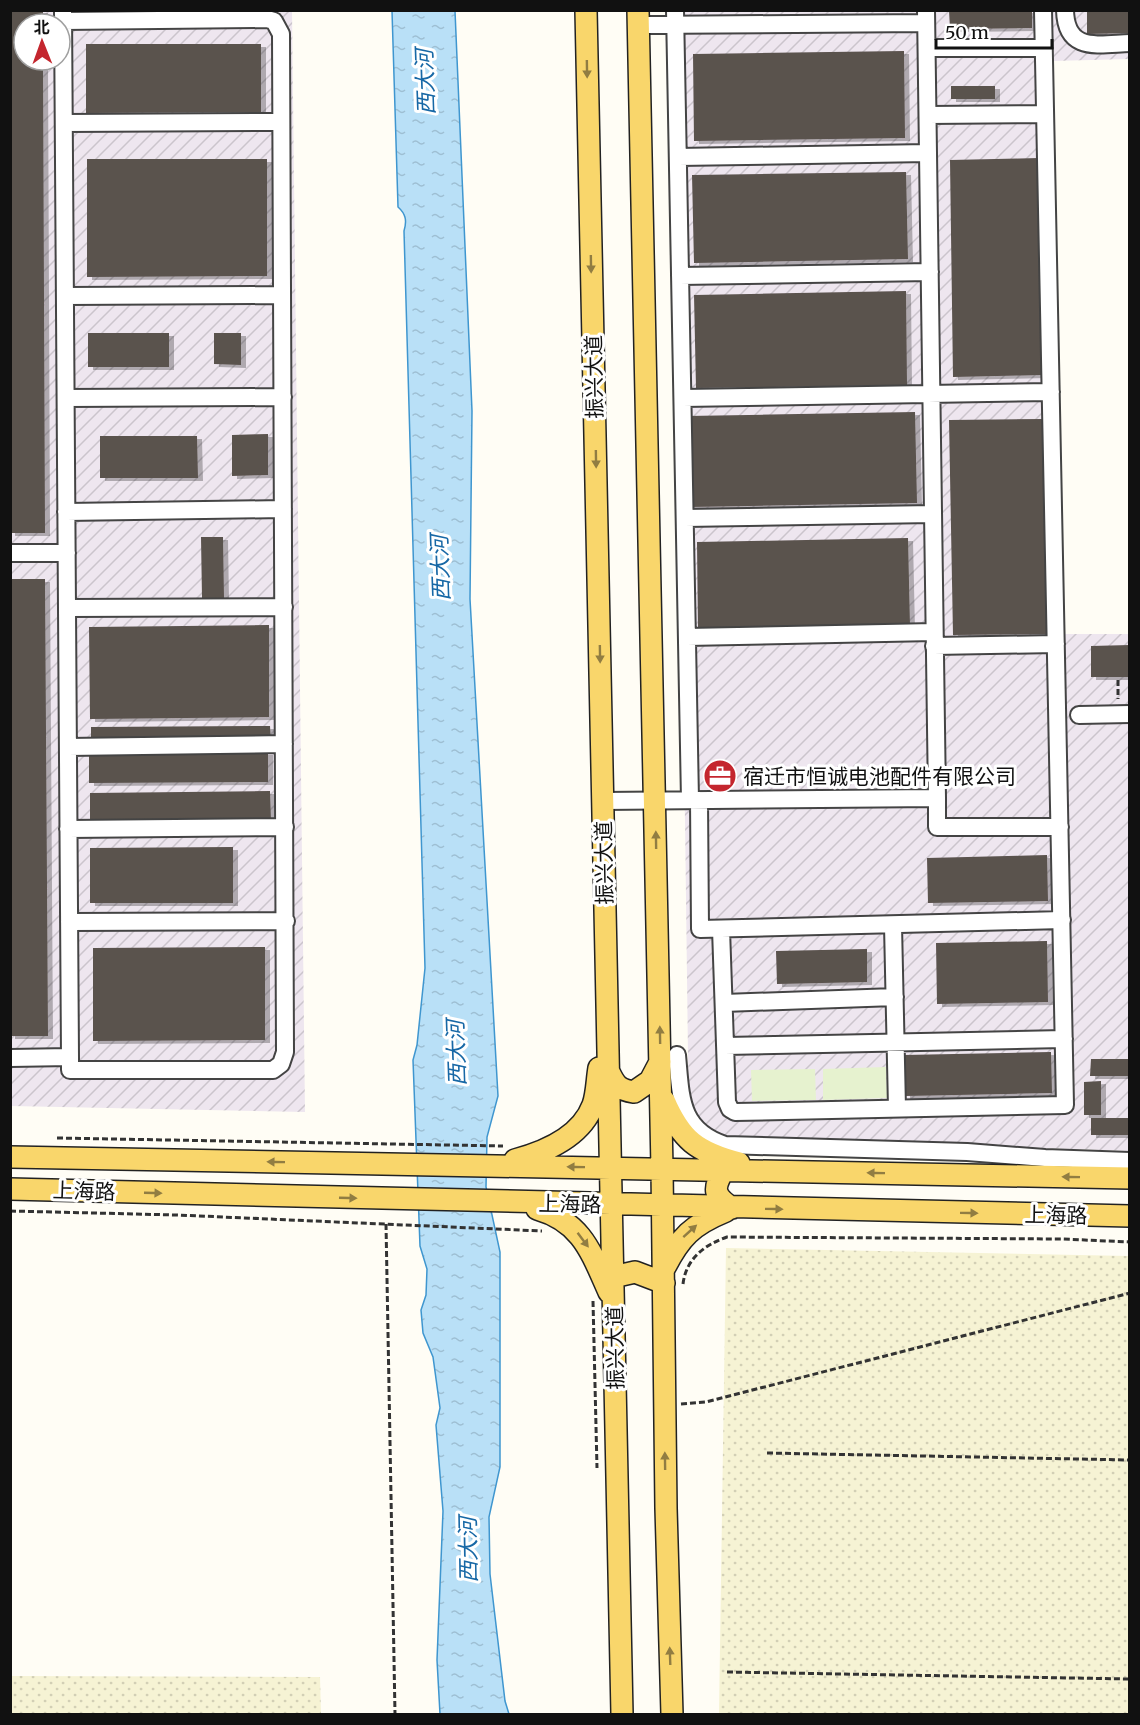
<svg xmlns="http://www.w3.org/2000/svg" width="1140" height="1725" font-family="Merriweather,'Noto Sans SC',serif">
	<defs>
		<pattern id="industrial-furrows" width="10" height="10" patternUnits="userSpaceOnUse" patternTransform="scale(1.5)"><rect width="10" height="10" fill="#eee6ef"/><path d="M-1 1l2-2M0 10L10 0M9 11l2-2" fill="none" stroke="#cbc4cc"/></pattern>
		<pattern id="farmland-dots" width="8" height="8" patternUnits="userSpaceOnUse" patternTransform="scale(1.5)"><rect width="8" height="8" fill="#f6f3d4"/><path d="M2 2h.1M6 6h.1" fill="none" stroke="#d2cfb5" stroke-width="1.8" stroke-linecap="round"/></pattern>
		<pattern id="water-ripples" width="26" height="14" patternUnits="userSpaceOnUse" patternTransform="scale(1.5)"><rect width="26" height="14" fill="#b9e0f7"/><path d="M2 4q2-2 4 0t4 0M15 11q2-2 4 0t4 0" fill="none" stroke="#9ebfd3"/></pattern>
		<filter id="shadow"><feDropShadow dx="5" dy="3" stdDeviation="0" flood-color="#0004"/></filter>
	</defs>
	<rect width="100%" height="100%" fill="#fffdf5"/>
	<path fill="url(#industrial-furrows)" fill-rule="evenodd" d="M 11,11 L 292,11 L 305,1112 L 11,1106 ZM 24,24 L 60,24 L 60,60 L 24,60 Z
		M 665,11 L 1129,11 L 1129,59 L 1053,61 L 1065,634 L 1129,634 L 1129,1151 L 689,1135 L 685,819 Z"/>
	<path fill="url(#farmland-dots)" d="M 726,1248 L 1129,1256 L 1129,1714 L 719,1714 Z
		M 11,1676 L 320,1677 L 321,1714 L 11,1714 Z"/>
	<path fill="#e6f2cf" d="M 886,1067 L 887,1098 L 823,1100 L 823,1069 Z
		M 815,1069 L 816,1100 L 752,1101 L 751,1070 Z"/>
	<path fill="url(#water-ripples)" stroke="#3f96cf" stroke-width="1.5" d="M 392,11 L 455,11 L 472,411 L 470,599 L 498,1096 L 487,1137 L 486,1187 L 500,1252 L 500,1467 L 489,1517 L 490,1574 L 505,1701 L 509,1714 L 440,1714 L 437,1660 L 443,1511 L 436,1425 L 440,1408 L 433,1357 L 423,1333 L 421,1310 L 426,1295 L 427,1269 L 420,1246 L 413,1060 L 417,1045 L 425,968 L 404,231 C 407,221 406,214 398,207 Z"/>
	<path fill="#5a524d" filter="url(#shadow)" d="M 10,10 L 43,10 L 43,24 L 24,24 L 24,60 L 43,60 L 45,533 L 10,533 Z
		M 949,10 L 1032,10 L 1032,28 L 950,29 Z
		M 1087,10 L 1130,10 L 1130,33 L 1087,34 Z
		M 86,44 L 261,44 L 261,112 L 86,113 Z
		M 904,51 L 905,138 L 694,141 L 693,54 Z
		M 951,86 L 995,86 L 995,99 L 951,99 Z
		M 1039,158 L 1043,375 L 953,377 L 950,160 Z
		M 87,159 L 267,159 L 267,276 L 87,277 Z
		M 906,172 L 908,259 L 694,263 L 692,175 Z
		M 906,291 L 907,385 L 696,388 L 694,295 Z
		M 88,333 L 169,333 L 169,367 L 88,367 Z
		M 214,333 L 241,333 L 241,365 L 214,364 Z
		M 915,412 L 917,503 L 689,507 L 687,416 Z
		M 1046,419 L 1050,634 L 953,635 L 949,420 Z
		M 268,434 L 268,475 L 232,476 L 232,435 Z
		M 100,436 L 197,436 L 198,478 L 100,478 Z
		M 201,537 L 223,537 L 224,598 L 202,598 Z
		M 908,538 L 910,627 L 698,631 L 697,542 Z
		M 10,579 L 45,579 L 48,1036 L 10,1036 Z
		M 269,625 L 269,717 L 90,719 L 89,627 Z
		M 1130,645 L 1130,677 L 1091,677 L 1091,646 Z
		M 270,726 L 271,742 L 91,743 L 91,727 Z
		M 268,752 L 268,782 L 89,783 L 89,753 Z
		M 270,791 L 271,821 L 90,823 L 90,793 Z
		M 233,847 L 233,903 L 90,903 L 90,848 Z
		M 1047,855 L 1048,901 L 928,903 L 927,858 Z
		M 1047,941 L 1048,1002 L 937,1004 L 936,943 Z
		M 265,947 L 265,1040 L 93,1041 L 93,948 Z
		M 867,949 L 867,982 L 777,984 L 776,951 Z
		M 1051,1052 L 1052,1093 L 905,1096 L 904,1055 Z
		M 1091,1059 L 1130,1059 L 1130,1076 L 1090,1076 Z
		M 1101,1081 L 1101,1115 L 1084,1115 L 1084,1082 Z
		M 1091,1118 L 1130,1118 L 1130,1135 L 1091,1135 Z"/>
	<g fill="none" stroke-linecap="round" stroke-linejoin="round">
		<g stroke="#444" stroke-width="20">
			<path id="minor" d="M 675,10 L 690,800
				M 1065,10 C 1066,53 1098,44 1130,43
				M 63,21 L 267,19 L 274,21 L 281,34 L 285,1052 L 281,1064 L 273,1070 L 70,1070 L 70,1057
				M 638,25 L 926,23
				M 927,48 L 1044,48
				M 928,115 L 1045,114
				M 64,123 L 281,122
				M 678,157 L 928,153
				M 680,276 L 930,272
				M 65,296 L 282,295
				M 66,398 L 283,397
				M 683,398 L 1051,392
				M 66,512 L 283,509
				M 685,518 L 933,514
				M 10,553 L 67,553
				M 67,608 L 284,607
				M 687,637 L 934,632
				M 934,646 L 1056,644
				M 1079,715 L 1130,714
				M 68,747 L 284,744
				M 937,798 L 937,827 L 1060,827
				M 699,800 L 700,929 L 1062,920
				M 603,801 L 937,798 L 926,10
				M 68,829 L 285,827
				M 69,922 L 286,921
				M 893,925 L 897,1108
				M 721,929 L 727,1102 L 730,1109 L 735,1112 L 1065,1105 L 1043,10
				M 724,1003 L 895,997
				M 725,1046 L 1064,1039
				M 677,1055 C 681,1097 679,1130 725,1145 L 967,1152 L 1045,1158 L 1130,1161
				M 10,1058 L 70,1057 L 63,11"/>
		</g>
		<g stroke="#222" stroke-width="24">
			<path id="major" d="M 586,10 L 622,1714
				M 638,10 L 662,1168 L 666,1508 L 672,1714
				M 609,1072 C 615,1085 619,1090 634,1092 L 650,1081 L 660,1062
				M 664,1100 C 681,1140 697,1152 739,1163
				M 10,1157 L 1130,1178
				M 515,1160 C 545,1152 581,1137 593,1105 C 597,1094 597,1079 599,1068
				M 724,1170 C 712,1189 714,1196 732,1208
				M 10,1189 L 1130,1216
				M 537,1209 C 582,1222 591,1252 609,1292
				M 664,1269 C 680,1237 692,1225 726,1211
				M 613,1277 L 635,1272 L 664,1283"/>
		</g>
		<path stroke="#333" stroke-width="3" stroke-dasharray="6 3" stroke-linecap="butt" d="M 1118,680 L 1118,699
			M 57,1138 L 503,1146
			M 10,1211 L 177,1215 L 542,1231
			M 386,1224 L 395,1714
			M 683,1284 C 686,1259 704,1245 727,1237 L 1062,1239 L 1130,1242
			M 593,1301 L 597,1468
			M 681,1404 L 706,1402 L 1130,1293
			M 767,1453 L 1130,1460
			M 727,1672 L 1130,1679"/>
		<use href="#minor" stroke="#fff" stroke-width="16"/>
		<use href="#major" stroke="#f9d66b" stroke-width="21"/>
	</g>
	<defs><path id="oneway-solid" d="M-6-.8H1V-3.2L6.5 0L1 3.2V.8H-6Z" transform="scale(1.5)"/></defs>
	<g fill="#917d42">
		<use href="#oneway-solid" transform="translate(587 69) rotate(89)"/>
		<use href="#oneway-solid" transform="translate(591 264) rotate(89)"/>
		<use href="#oneway-solid" transform="translate(596 459) rotate(89)"/>
		<use href="#oneway-solid" transform="translate(600 654) rotate(89)"/>
		<use href="#oneway-solid" transform="translate(656 840) rotate(-91)"/>
		<use href="#oneway-solid" transform="translate(660 1035) rotate(-91)"/>
		<use href="#oneway-solid" transform="translate(276 1162) rotate(-179)"/>
		<use href="#oneway-solid" transform="translate(576 1167) rotate(-179)"/>
		<use href="#oneway-solid" transform="translate(876 1173) rotate(-179)"/>
		<use href="#oneway-solid" transform="translate(1071 1177) rotate(-179)"/>
		<use href="#oneway-solid" transform="translate(153 1193) rotate(2)"/>
		<use href="#oneway-solid" transform="translate(348 1198) rotate(2)"/>
		<use href="#oneway-solid" transform="translate(774 1209) rotate(1)"/>
		<use href="#oneway-solid" transform="translate(969 1213) rotate(1)"/>
		<use href="#oneway-solid" transform="translate(690 1231) rotate(-42)"/>
		<use href="#oneway-solid" transform="translate(583 1240) rotate(53)"/>
		<use href="#oneway-solid" transform="translate(665 1461) rotate(-91)"/>
		<use href="#oneway-solid" transform="translate(670 1656) rotate(-92)"/>
	</g>
	<defs>
		<g id="office-disc" transform="scale(1.725)"><circle r="9.5" fill="#c4262e" stroke="#fff"/><path d="M-6-3h4V-5.5h4V-3h4V5H-6ZM-1-4.5V-3h2v-1.5ZM-6 0V1H6V0Z" fill="#fff"/></g>
	</defs>
	<g fill-rule="evenodd">
		<use href="#office-disc" x="720" y="776"/>
	</g>
	<g text-anchor="middle" dominant-baseline="central" stroke-width="6" stroke-linejoin="round" paint-order="stroke">
		<g font-size="21" fill="#111" stroke="#fff">
			<text transform="translate(594 377) rotate(-91)">振兴大道</text>
			<text transform="translate(604 863) rotate(-91)">振兴大道</text>
			<text transform="translate(84 1191) rotate(2)">上海路</text>
			<text transform="translate(570 1204) rotate(1)">上海路</text>
			<text transform="translate(1056 1215) rotate(1)">上海路</text>
			<text transform="translate(615 1348) rotate(-91)">振兴大道</text>
		</g>
		<g font-size="21" fill="#111" stroke="#fff" text-anchor="start">
			<text x="743" y="776">宿迁市恒诚电池配件有限公司</text>
		</g>
		<g font-size="22" font-style="italic" fill="#1768a6" stroke="#fff">
			<text transform="translate(425 82) rotate(-92)">西大河</text>
			<text transform="translate(440 568) rotate(-92)">西大河</text>
			<text transform="translate(456 1053) rotate(-92)">西大河</text>
			<text transform="translate(468 1550) rotate(-91)">西大河</text>
		</g>
	</g>
	<rect width="1140" height="1725" fill="none" stroke="#111111" stroke-width="24"/>
	<g transform="translate(42 42) rotate(359)"><circle r="28" fill="#ffffff" stroke="#a0a0a0" stroke-width="1.5"/>
	<path d="M0-4.5L10 22L0 15L-10 22Z" fill="#c4262e"/>
	<text y="-9" font-size="16" font-weight="bold" text-anchor="middle" fill="#111111">北</text>
	</g>
	<path d="M936 39v9h116v-9" fill="none" stroke="#111111" stroke-width="3"/>
	<text x="945" y="39" font-size="18" fill="#111111" stroke="#ffffff" stroke-width="4.5" paint-order="stroke">50 m</text>
</svg>
